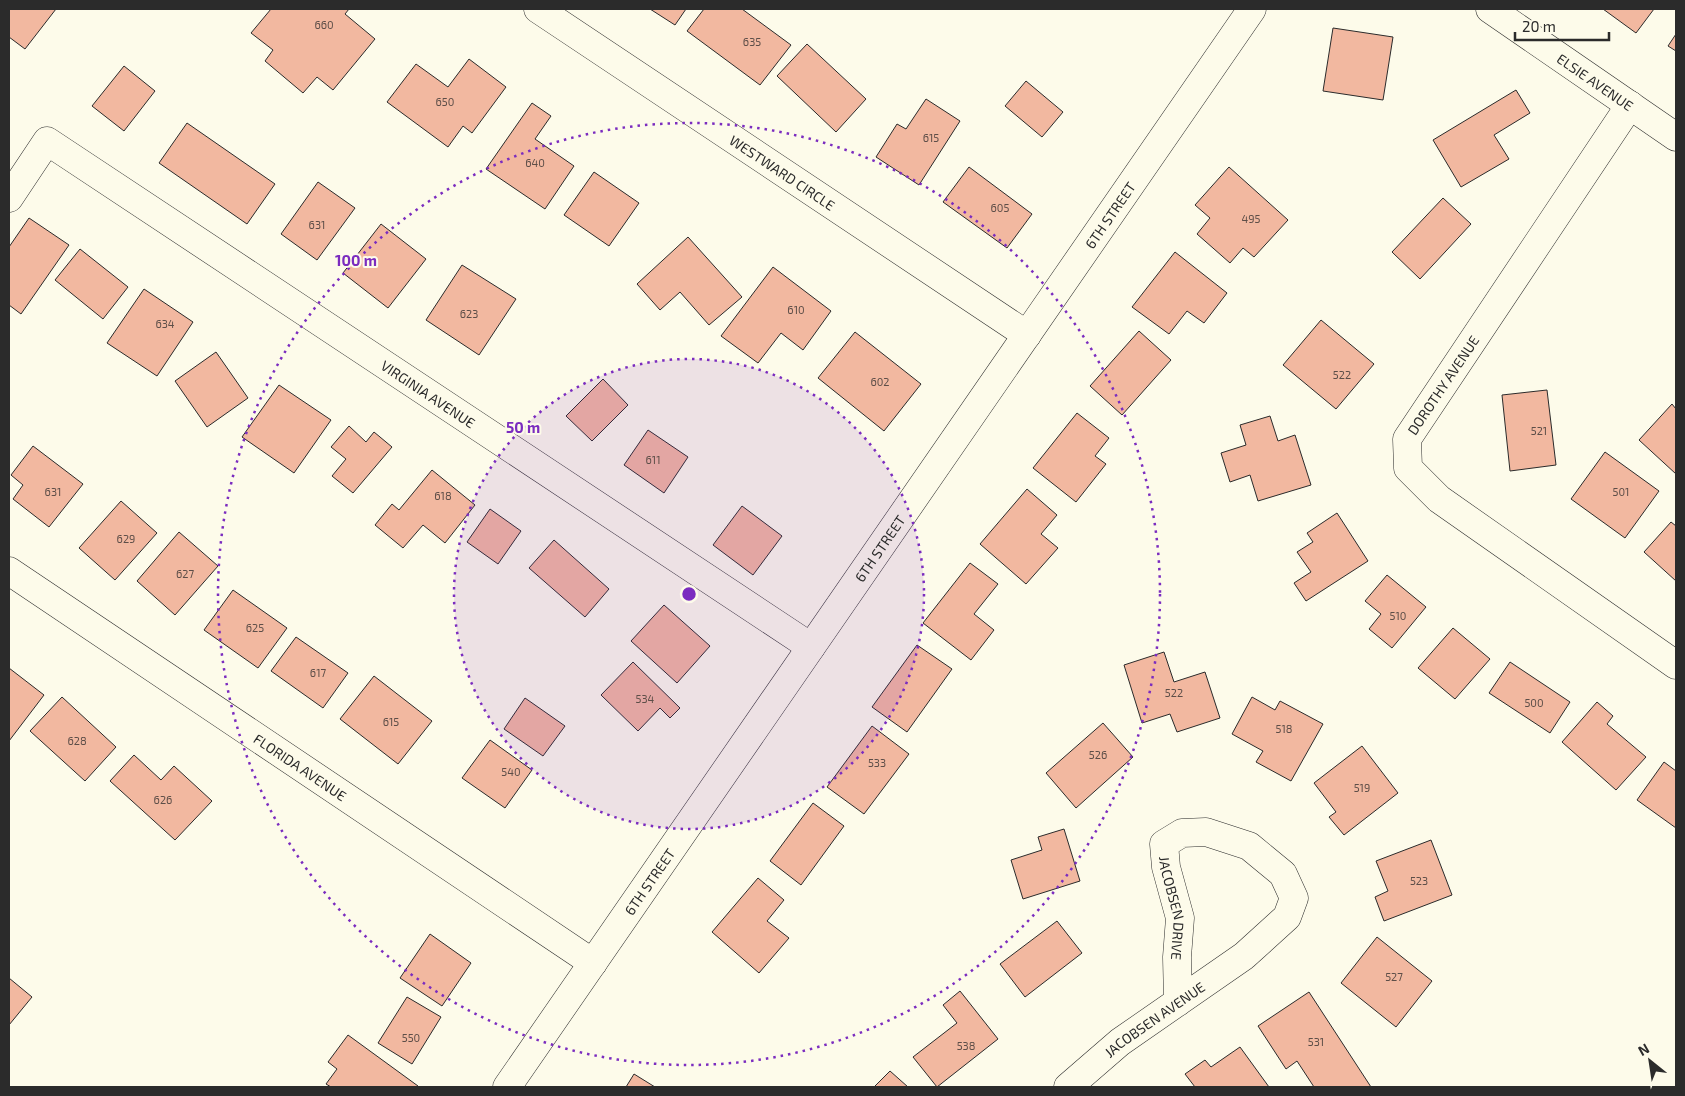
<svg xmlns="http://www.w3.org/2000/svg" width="1685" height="1096" font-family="'Exo 2',sans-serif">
	<rect width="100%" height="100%" fill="#fdfbea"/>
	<path fill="#f2b8a0" stroke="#2b2b2b" d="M 9,9 L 56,9 L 25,49 L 9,37 Z
		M 271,9 L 349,9 L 345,14 L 375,39 L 333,90 L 317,77 L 303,93 L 265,61 L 273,50 L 251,33 Z
		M 650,9 L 686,9 L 675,25 Z
		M 704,9 L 742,9 L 791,45 L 760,85 L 687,31 Z
		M 1603,9 L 1654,9 L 1636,33 Z
		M 1333,28 L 1393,37 L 1383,100 L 1323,91 Z
		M 1676,34 L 1676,51 L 1668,46 Z
		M 807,44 L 866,99 L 836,132 L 777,76 Z
		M 469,59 L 506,87 L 472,133 L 463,126 L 448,147 L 387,102 L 416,64 L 448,87 Z
		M 124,66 L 155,91 L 124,131 L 92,106 Z
		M 1026,81 L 1063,112 L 1042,137 L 1005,106 Z
		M 1516,90 L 1530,113 L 1494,135 L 1509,159 L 1461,187 L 1433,140 Z
		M 926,99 L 960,121 L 919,185 L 876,157 L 897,124 L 906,129 Z
		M 532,103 L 551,116 L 535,139 L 574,166 L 545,209 L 486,169 Z
		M 187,123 L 275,184 L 247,224 L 159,163 Z
		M 969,167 L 1032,214 L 1007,248 L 943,202 Z
		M 1229,167 L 1288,220 L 1254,257 L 1243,248 L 1230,263 L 1197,234 L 1210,218 L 1195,205 Z
		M 594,172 L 639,203 L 609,246 L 564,215 Z
		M 318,182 L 355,208 L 317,260 L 281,234 Z
		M 1443,198 L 1471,224 L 1420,279 L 1392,252 Z
		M 29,218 L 69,245 L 21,314 L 9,305 L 9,247 Z
		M 381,224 L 426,259 L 388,308 L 343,273 Z
		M 688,237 L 742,297 L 709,325 L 680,292 L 660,310 L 637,284 Z
		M 80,249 L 128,287 L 103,319 L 55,280 Z
		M 1175,252 L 1227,293 L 1204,323 L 1187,311 L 1169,334 L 1132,307 Z
		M 462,265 L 516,299 L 479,355 L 426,320 Z
		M 773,267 L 831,311 L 803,350 L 781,333 L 758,363 L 721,336 Z
		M 144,289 L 193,322 L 157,376 L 107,343 Z
		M 1321,320 L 1374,364 L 1336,409 L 1283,365 Z
		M 1139,331 L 1171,360 L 1122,415 L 1090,386 Z
		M 855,332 L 921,384 L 884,431 L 818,378 Z
		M 216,352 L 248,398 L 207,427 L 175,381 Z
		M 603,379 L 628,405 L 592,441 L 566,416 Z
		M 279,385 L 331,420 L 294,473 L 242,437 Z
		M 1547,390 L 1556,465 L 1510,471 L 1502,395 Z
		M 1672,404 L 1676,409 L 1676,474 L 1639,440 Z
		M 1077,413 L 1109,438 L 1095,456 L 1106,464 L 1076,502 L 1033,468 Z
		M 1270,416 L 1278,441 L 1295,435 L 1311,485 L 1258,501 L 1250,475 L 1230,482 L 1221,453 L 1246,445 L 1240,425 Z
		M 349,426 L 366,442 L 374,432 L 392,447 L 353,493 L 332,476 L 346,459 L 331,447 Z
		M 648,430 L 688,457 L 664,493 L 624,465 Z
		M 33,446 L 83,484 L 49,527 L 13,499 L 23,485 L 11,475 Z
		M 1605,452 L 1659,491 L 1625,538 L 1571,499 Z
		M 432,470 L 475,505 L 445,543 L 423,525 L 403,548 L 375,525 L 392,504 L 399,510 Z
		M 1027,489 L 1057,515 L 1041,534 L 1058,548 L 1026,584 L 980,544 Z
		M 121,501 L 157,533 L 115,580 L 79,548 Z
		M 742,506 L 782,536 L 753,575 L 713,545 Z
		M 490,509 L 521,531 L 498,564 L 467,542 Z
		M 1337,513 L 1368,561 L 1306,601 L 1294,583 L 1311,572 L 1297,552 L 1313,542 L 1307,533 Z
		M 1671,522 L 1676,526 L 1676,581 L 1644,552 Z
		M 179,532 L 218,566 L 175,615 L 137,581 Z
		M 554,540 L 609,589 L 585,617 L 529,568 Z
		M 970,563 L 998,584 L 974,614 L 994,630 L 971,660 L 923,623 Z
		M 1387,575 L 1426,607 L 1392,648 L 1369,629 L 1381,614 L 1365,601 Z
		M 233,590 L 287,628 L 258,668 L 204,630 Z
		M 664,605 L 710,646 L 677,683 L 631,641 Z
		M 1453,628 L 1490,659 L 1455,699 L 1418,668 Z
		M 296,637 L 348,673 L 323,708 L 271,671 Z
		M 917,645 L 952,669 L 907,732 L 872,707 Z
		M 1164,652 L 1174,682 L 1205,672 L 1220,718 L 1177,732 L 1170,714 L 1142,723 L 1124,665 Z
		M 633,662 L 680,708 L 670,718 L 660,708 L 638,731 L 601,695 Z
		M 1510,662 L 1570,702 L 1550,733 L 1489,693 Z
		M 9,668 L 44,695 L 9,741 Z
		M 374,676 L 432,721 L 398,764 L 340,719 Z
		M 62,697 L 116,747 L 85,781 L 30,731 Z
		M 1252,697 L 1275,710 L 1280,701 L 1323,724 L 1291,781 L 1256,762 L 1263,751 L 1232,734 Z
		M 525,698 L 565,726 L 543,756 L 504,729 Z
		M 1597,702 L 1613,716 L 1607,724 L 1646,757 L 1616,790 L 1562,742 Z
		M 1103,723 L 1133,757 L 1076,808 L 1046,773 Z
		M 872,726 L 909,754 L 864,814 L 827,787 Z
		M 490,740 L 532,770 L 505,808 L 462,778 Z
		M 1362,746 L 1398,793 L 1344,835 L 1329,817 L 1336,812 L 1314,783 Z
		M 134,755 L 161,780 L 174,766 L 212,801 L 175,840 L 110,781 Z
		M 1664,762 L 1676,771 L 1676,828 L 1637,800 Z
		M 813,803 L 844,826 L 801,885 L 770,861 Z
		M 1064,829 L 1080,881 L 1023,899 L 1011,860 L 1042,850 L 1038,837 Z
		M 1431,840 L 1452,895 L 1384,921 L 1375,897 L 1388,891 L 1376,861 Z
		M 758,878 L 784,900 L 767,921 L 789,938 L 759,973 L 712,932 Z
		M 1057,921 L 1082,953 L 1025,997 L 1000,964 Z
		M 430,934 L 471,963 L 442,1006 L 400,978 Z
		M 1377,937 L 1432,981 L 1396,1027 L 1341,983 Z
		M 9,978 L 32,997 L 9,1025 Z
		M 960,991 L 998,1039 L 937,1087 L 913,1057 L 957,1023 L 943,1005 Z
		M 1309,992 L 1371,1087 L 1314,1087 L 1297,1061 L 1286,1069 L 1258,1026 Z
		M 407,997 L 441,1017 L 412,1064 L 378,1043 Z
		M 348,1035 L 418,1086 L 417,1087 L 331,1087 L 326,1084 L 337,1069 L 328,1062 Z
		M 1240,1047 L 1269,1087 L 1195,1087 L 1185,1074 L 1205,1060 L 1211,1067 Z
		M 890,1071 L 908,1087 L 874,1087 Z
		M 634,1074 L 655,1087 L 626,1087 Z"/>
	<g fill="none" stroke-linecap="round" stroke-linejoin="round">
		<g stroke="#2b2b2b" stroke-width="29">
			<g id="minor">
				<path id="s1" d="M 538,9 L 1027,335"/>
				<path id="s2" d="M 1490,9 L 1676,137"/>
				<path d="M 1630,105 L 1407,439 L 1408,468 L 1439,499 L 1676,665"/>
				<path id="s3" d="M 9,198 L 47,141 L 811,647"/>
				<path id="s4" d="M 9,571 L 593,963"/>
				<path id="s5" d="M 1068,1087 L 1120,1042 L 1244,956 L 1287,917 L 1294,898 L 1283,874 L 1249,846 L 1206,832 L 1182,833 L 1164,844 L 1166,867 L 1180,918 L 1177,957 L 1178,1002"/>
			</g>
		</g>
		<g stroke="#2b2b2b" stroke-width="29">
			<g id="tertiary">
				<path id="s6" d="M 507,1087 L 1252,9"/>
			</g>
		</g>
		<use href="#minor" stroke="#fdfbea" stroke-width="28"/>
		<use href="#tertiary" stroke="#fdfbea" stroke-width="28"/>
	</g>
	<circle cx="689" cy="594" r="235" fill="#7b2cbf" fill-opacity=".12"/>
	<g fill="none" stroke="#7b2cbf" stroke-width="2.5" stroke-dasharray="2.5 5">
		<circle cx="689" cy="594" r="235"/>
		<circle cx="689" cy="594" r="471"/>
	</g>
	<g text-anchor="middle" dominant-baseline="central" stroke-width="4" stroke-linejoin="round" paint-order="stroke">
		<g font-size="11" fill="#5d4e48">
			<text x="324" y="24">660</text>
			<text x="752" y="41">635</text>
			<text x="445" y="101">650</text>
			<text x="931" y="137">615</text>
			<text x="535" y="162">640</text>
			<text x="1000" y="207">605</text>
			<text x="1251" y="218">495</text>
			<text x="317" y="224">631</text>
			<text x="796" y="309">610</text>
			<text x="469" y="313">623</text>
			<text x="165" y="323">634</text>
			<text x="1342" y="374">522</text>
			<text x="880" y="381">602</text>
			<text x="1539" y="430">521</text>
			<text x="653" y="459">611</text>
			<text x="53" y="491">631</text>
			<text x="1621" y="491">501</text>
			<text x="443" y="495">618</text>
			<text x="126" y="538">629</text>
			<text x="185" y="573">627</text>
			<text x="1398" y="615">510</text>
			<text x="255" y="627">625</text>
			<text x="318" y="672">617</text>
			<text x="1174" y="692">522</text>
			<text x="645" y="698">534</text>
			<text x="1534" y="702">500</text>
			<text x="391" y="721">615</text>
			<text x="1284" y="728">518</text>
			<text x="77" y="740">628</text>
			<text x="1098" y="754">526</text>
			<text x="877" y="762">533</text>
			<text x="511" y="771">540</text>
			<text x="1362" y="787">519</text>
			<text x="163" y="799">626</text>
			<text x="1419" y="880">523</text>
			<text x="1394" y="976">527</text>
			<text x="411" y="1037">550</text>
			<text x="1316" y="1041">531</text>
			<text x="966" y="1045">538</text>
		</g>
		<g font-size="14" fill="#2b2b2b" stroke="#fdfbea">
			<text stroke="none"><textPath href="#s2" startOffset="128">ELSIE AVENUE</textPath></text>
			<text stroke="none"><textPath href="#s1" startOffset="294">WESTWARD CIRCLE</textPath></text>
			<text stroke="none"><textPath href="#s6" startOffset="1060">6TH STREET</textPath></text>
			<text transform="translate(1443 385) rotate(-56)">DOROTHY AVENUE</text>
			<text stroke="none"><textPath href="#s3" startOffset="526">VIRGINIA AVENUE</textPath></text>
			<text stroke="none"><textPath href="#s6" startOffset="655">6TH STREET</textPath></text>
			<text stroke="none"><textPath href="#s4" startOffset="351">FLORIDA AVENUE</textPath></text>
			<text stroke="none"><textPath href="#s6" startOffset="250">6TH STREET</textPath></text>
			<text stroke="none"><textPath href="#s5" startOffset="524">JACOBSEN DRIVE</textPath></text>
			<text stroke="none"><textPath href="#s5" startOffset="110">JACOBSEN AVENUE</textPath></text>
		</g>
	</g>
	<circle cx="689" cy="594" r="8" fill="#7b2cbf" stroke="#fdfbea" stroke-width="2.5"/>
	<g font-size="15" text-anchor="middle" font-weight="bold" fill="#7b2cbf" stroke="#fdfbea" stroke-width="4" stroke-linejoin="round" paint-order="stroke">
		<text x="356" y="266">100 m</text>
		<text x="523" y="433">50 m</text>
	</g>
	<rect width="1685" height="1096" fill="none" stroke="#2b2b2b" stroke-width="20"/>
	<g transform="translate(1650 1061) rotate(330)" stroke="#fdfbea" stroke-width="4" paint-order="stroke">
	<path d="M0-4L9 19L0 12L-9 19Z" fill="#2b2b2b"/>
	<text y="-8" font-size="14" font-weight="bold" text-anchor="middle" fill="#2b2b2b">N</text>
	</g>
	<path d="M1515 32v8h94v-8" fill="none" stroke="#2b2b2b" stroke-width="2.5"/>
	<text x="1522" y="32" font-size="15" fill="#2b2b2b" stroke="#fdfbea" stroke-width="4" paint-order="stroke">20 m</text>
</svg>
